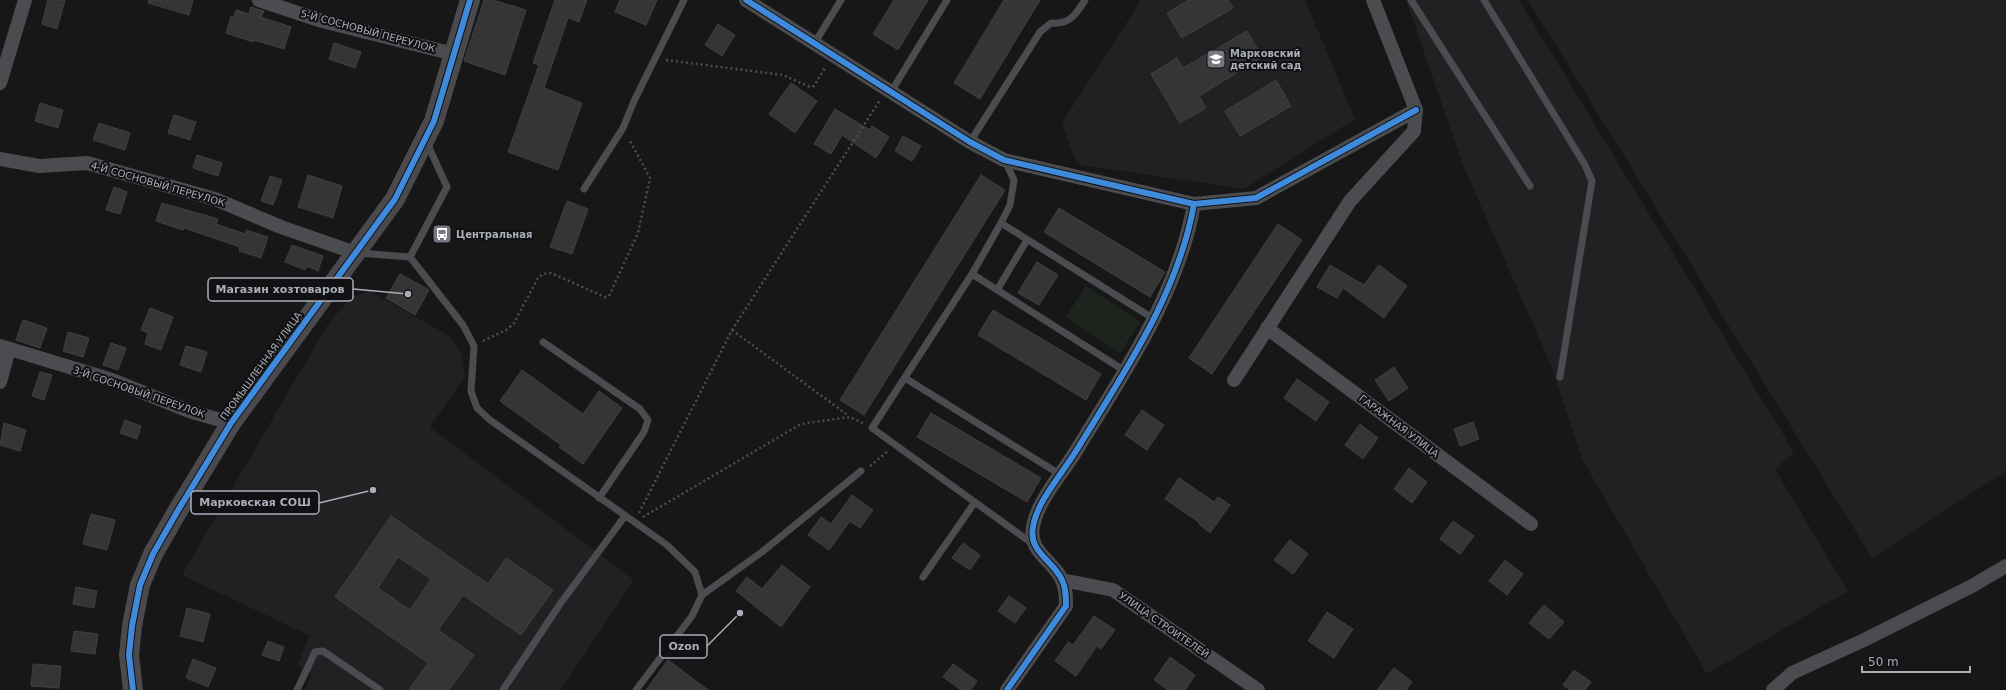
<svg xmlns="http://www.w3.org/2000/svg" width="2006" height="690" font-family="'DejaVu Sans',sans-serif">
	<rect width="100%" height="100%" fill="#171717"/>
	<path fill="#212123" d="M 1141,0 L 1305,0 L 1355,119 L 1244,189 L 1081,165 L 1073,155 L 1062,123 Z
		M 1406,0 L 1519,0 L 1794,452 L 1775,469 L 1848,591 L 1707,674 L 1583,461 L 1550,363 L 1463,165 Z
		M 1528,0 L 2006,0 L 2006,471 L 1872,558 Z
		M 370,291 L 451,337 L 461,353 L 465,376 L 430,427 L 634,580 L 561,690 L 305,690 L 312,674 L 297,665 L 310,636 L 182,575 L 326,327 L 351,297 Z"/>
	<path fill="#1d241e" d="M 1086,286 L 1140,322 L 1120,353 L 1066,317 Z"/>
	<path fill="#353536" stroke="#3f4043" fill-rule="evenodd" d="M 48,0 L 65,0 L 57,29 L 42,24 Z
		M 149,0 L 193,0 L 189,15 L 148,3 Z
		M 484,0 L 493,0 L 526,10 L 505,75 L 464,61 Z
		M 555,0 L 587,0 L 579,22 L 568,18 L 544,88 L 582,103 L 558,170 L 508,152 L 539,65 L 533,63 Z
		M 620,0 L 657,0 L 646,25 L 615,12 Z
		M 894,0 L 928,0 L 898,50 L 873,34 Z
		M 1004,0 L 1040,0 L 980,99 L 954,83 Z
		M 1189,0 L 1228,0 L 1233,8 L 1182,38 L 1167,13 Z
		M 251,7 L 264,11 L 261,17 L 291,27 L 284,49 L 254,40 L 253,42 L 226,33 L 231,16 L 234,17 L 236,10 L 249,14 Z
		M 718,24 L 735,35 L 722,56 L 705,45 Z
		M 1247,31 L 1262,57 L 1199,96 L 1206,108 L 1180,123 L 1151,74 L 1177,58 L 1183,68 Z
		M 334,43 L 361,52 L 355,68 L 329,59 Z
		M 1276,80 L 1291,106 L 1240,136 L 1225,111 Z
		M 791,83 L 817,101 L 795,133 L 769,114 Z
		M 40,103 L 63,110 L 58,128 L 35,121 Z
		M 835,109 L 870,130 L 872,126 L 889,137 L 876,158 L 842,135 L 831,154 L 814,144 Z
		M 174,115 L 196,122 L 190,140 L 168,133 Z
		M 99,123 L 130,133 L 125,150 L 93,140 Z
		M 903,136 L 921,146 L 912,161 L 895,151 Z
		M 197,155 L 222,163 L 218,176 L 193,168 Z
		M 308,175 L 342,186 L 333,218 L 298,207 Z
		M 981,175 L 1005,190 L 864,415 L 840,400 Z
		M 270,176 L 282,180 L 273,205 L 261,201 Z
		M 114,187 L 127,192 L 120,214 L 106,210 Z
		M 567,201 L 588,209 L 572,254 L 550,247 Z
		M 162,203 L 218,219 L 216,224 L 245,234 L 246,230 L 268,237 L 261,258 L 239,251 L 240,247 L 184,228 L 183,230 L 156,221 Z
		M 1059,208 L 1165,272 L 1150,297 L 1044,232 Z
		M 1278,224 L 1302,240 L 1212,374 L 1189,358 Z
		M 292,245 L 323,256 L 318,271 L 307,266 L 305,270 L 285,262 Z
		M 1037,262 L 1058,275 L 1039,305 L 1018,293 Z
		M 1330,265 L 1364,285 L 1379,265 L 1407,286 L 1384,318 L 1343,288 L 1337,298 L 1317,287 Z
		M 400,274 L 429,290 L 415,315 L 386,298 Z
		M 150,308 L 173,317 L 161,350 L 145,344 L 148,333 L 141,330 Z
		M 993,310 L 1101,374 L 1086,400 L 978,335 Z
		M 23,320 L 47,328 L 40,348 L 16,340 Z
		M 68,332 L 89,338 L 83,357 L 63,351 Z
		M 111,343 L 126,348 L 118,370 L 103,365 Z
		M 186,346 L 207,352 L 201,372 L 180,365 Z
		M 1394,367 L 1408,388 L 1389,401 L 1375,380 Z
		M 522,370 L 583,414 L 599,391 L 622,408 L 583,464 L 559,447 L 561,445 L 500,401 Z
		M 40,372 L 52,375 L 44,400 L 32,396 Z
		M 1297,379 L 1329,402 L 1316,421 L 1284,398 Z
		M 1142,410 L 1164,425 L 1147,450 L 1125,435 Z
		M 931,413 L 1041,478 L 1027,502 L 917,437 Z
		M 125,420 L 141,426 L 137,439 L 120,433 Z
		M 1473,422 L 1479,439 L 1460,446 L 1454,429 Z
		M 4,423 L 26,430 L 20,451 L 0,445 Z
		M 1360,424 L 1378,438 L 1363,459 L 1345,445 Z
		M 1409,468 L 1427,482 L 1412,503 L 1394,489 Z
		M 1179,478 L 1214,502 L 1218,497 L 1230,505 L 1210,533 L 1199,524 L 1200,523 L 1165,499 Z
		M 852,495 L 873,510 L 860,528 L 850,521 L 829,550 L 808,535 L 821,517 L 831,524 Z
		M 91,514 L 115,520 L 107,550 L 83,544 Z
		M 391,516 L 488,584 L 506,558 L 553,590 L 521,635 L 463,595 L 438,630 L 474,655 L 449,690 L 409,690 L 428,663 L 335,597 ZM 398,557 L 431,579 L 410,610 L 378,588 Z
		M 1453,521 L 1474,536 L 1460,554 L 1440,539 Z
		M 1290,540 L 1308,554 L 1293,574 L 1274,560 Z
		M 963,543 L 980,555 L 970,570 L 952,558 Z
		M 1505,560 L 1523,574 L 1507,595 L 1489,581 Z
		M 782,565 L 810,587 L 781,627 L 736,591 L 747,577 L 762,589 Z
		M 76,587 L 97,591 L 94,608 L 73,604 Z
		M 1009,596 L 1026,608 L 1015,623 L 998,611 Z
		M 1544,605 L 1564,622 L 1549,639 L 1529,623 Z
		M 187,608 L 210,614 L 203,642 L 180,636 Z
		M 1327,612 L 1353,629 L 1334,658 L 1308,641 Z
		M 1094,616 L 1115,630 L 1101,649 L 1097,646 L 1076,676 L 1055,661 L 1068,642 L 1073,645 Z
		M 74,631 L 98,634 L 95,654 L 71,651 Z
		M 268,641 L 284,647 L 279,661 L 262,655 Z
		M 1170,657 L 1195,675 L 1185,690 L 1168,690 L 1154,680 Z
		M 193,659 L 216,668 L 208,687 L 186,678 Z
		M 668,660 L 708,690 L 646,690 Z
		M 33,664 L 61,666 L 59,688 L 31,686 Z
		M 953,664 L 977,681 L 971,690 L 961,690 L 943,677 Z
		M 1394,668 L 1412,682 L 1406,690 L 1377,690 Z
		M 1574,670 L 1591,682 L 1585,690 L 1570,690 L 1563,685 Z"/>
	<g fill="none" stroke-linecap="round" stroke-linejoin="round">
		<path stroke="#4d4e52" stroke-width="2.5" stroke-dasharray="2 3" stroke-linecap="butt" d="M 666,60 L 783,75 L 810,87 L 814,86 L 826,66
			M 732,330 L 849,416
			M 483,341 L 508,329 L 514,323 L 538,278 L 543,274 L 551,273 L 605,297 L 609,296 L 638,233 L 650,178 L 629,139
			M 870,466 L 887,452
			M 639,513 L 732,330 L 880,100
			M 643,517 L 801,424 L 850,417 L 863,423"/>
		<path stroke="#4b4c50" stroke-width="7" d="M 1411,0 L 1530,186
			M 1484,0 L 1585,165 L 1592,181 L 1560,377
			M 814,44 L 841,0
			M 891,92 L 947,0
			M 970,142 L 1040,32 L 1051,23 C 1070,25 1076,14 1085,0
			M 1005,161 L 1014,180 L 1010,205 L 1001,223 L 972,274 L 872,428 L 1033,544
			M 584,189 L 623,128 L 634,101 L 684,0
			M 1001,223 L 1154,319
			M 358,253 L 410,257 L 447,187 L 427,143
			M 410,257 L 463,325 L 474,346 L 471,391 L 477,408 L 490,420 L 667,545 L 695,572 L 702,595 L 692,616 L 636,690
			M 972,274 L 1125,371
			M 997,290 L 1027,240
			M 543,342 L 640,409 L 648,420 L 644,432 L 599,498
			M 905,378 L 1061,475
			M 923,577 L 975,502
			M 702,595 L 762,552 L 861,471
			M 297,690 L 315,652 L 323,651 L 380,690
			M 503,690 L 560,604 L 625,516"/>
		<path stroke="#4b4c50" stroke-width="14" d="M 259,0 L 322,21 L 454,54
			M 746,0 L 970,142 L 1004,160 L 1194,204
			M 0,83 L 25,0
			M 0,159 L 39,166 L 87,163 L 215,199 L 281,227 L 356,253
			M 1267,328 L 1531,524
			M 0,346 L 112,380 L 189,411 L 231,423
			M 1234,380 L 1350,201 L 1414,131 L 1416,110 L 1373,0
			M 0,382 L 9,349
			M 1062,580 L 1113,590 L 1258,690
			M 1007,690 L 1066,606 C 1066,597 1066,588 1062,580 C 1053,560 1028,552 1033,527 C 1037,501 1062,474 1076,451 C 1123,374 1178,295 1194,204 L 1256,198 L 1416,110
			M 1773,690 L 1792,673 L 1864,640 L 1972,586 L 2006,566"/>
		<path stroke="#4a4a4e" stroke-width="20" d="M 133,690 L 129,655 L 132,626 L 140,585 L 153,554 L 177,512 L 231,423 L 395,199 L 434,121 L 470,0"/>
		<g stroke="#111113" stroke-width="8">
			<path id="cycleway" d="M 746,0 L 970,142 L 1004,160 L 1194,204
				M 133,690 L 129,655 L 132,626 L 140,585 L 153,554 L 177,512 L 231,423 L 395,199 L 434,121 L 470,0
				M 1007,690 L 1066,606 C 1066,597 1066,588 1062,580 C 1053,560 1028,552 1033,527 C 1037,501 1062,474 1076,451 C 1123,374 1178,295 1194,204 L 1256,198 L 1416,110"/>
		</g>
		<use href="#cycleway" stroke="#408adc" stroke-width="6"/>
	</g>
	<defs>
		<g id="school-square" transform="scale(1)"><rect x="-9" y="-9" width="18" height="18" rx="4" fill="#757880" stroke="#111113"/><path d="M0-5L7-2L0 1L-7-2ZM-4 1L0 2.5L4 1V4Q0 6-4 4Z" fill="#fff"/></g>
		<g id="bus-square" transform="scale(1)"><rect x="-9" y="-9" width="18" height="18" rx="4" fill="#757880" stroke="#111113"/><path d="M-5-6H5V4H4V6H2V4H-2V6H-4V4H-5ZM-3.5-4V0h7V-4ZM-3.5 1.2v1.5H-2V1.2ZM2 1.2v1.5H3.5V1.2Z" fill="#fff"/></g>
	</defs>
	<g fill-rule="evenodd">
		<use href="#school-square" x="1216" y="59"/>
		<use href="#bus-square" x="442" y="234"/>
	</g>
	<g text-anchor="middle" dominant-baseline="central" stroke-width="4" stroke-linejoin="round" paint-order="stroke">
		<g font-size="10" fill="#a8adb8" stroke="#111113">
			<text transform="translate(368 31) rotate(15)">5-Й СОСНОВЫЙ ПЕРЕУЛОК</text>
			<text transform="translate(158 184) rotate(16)">4-Й СОСНОВЫЙ ПЕРЕУЛОК</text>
			<text transform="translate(261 366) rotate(-54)">ПРОМЫШЛЕННАЯ УЛИЦА</text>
			<text transform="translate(139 392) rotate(19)">3-Й СОСНОВЫЙ ПЕРЕУЛОК</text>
			<text transform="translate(1399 426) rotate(37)">ГАРАЖНАЯ УЛИЦА</text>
			<text transform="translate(1164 625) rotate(35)">УЛИЦА СТРОИТЕЛЕЙ</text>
		</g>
		<g font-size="10" font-weight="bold" fill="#a8adb8" stroke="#111113" text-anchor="start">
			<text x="1230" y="53">Марковский<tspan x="1230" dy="12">детский сад</tspan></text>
			<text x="456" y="234">Центральная</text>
		</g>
	</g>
	<path fill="none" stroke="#a8adb8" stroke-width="1.5" d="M408 294L353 289M373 490L319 503M740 613L707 646"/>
	<g fill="#a8adb8" stroke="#111113" stroke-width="1.5">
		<circle cx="408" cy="294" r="4"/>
		<circle cx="373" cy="490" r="4"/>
		<circle cx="740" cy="613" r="4"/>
	</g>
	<g fill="#111113" stroke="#a8adb8" stroke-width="1.5">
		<rect x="208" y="278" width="145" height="23" rx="4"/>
		<rect x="191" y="491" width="128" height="23" rx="4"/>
		<rect x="660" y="635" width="47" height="23" rx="4"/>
	</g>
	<g font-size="11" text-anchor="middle" font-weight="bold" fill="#a8adb8">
		<text x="280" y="293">Магазин хозтоваров</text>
		<text x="255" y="506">Марковская СОШ</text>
		<text x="684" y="650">Ozon</text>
	</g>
	<path d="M1862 666v6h108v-6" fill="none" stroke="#a8adb8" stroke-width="2"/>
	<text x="1868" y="666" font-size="12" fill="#a8adb8" stroke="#111113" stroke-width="3" paint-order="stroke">50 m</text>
</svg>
